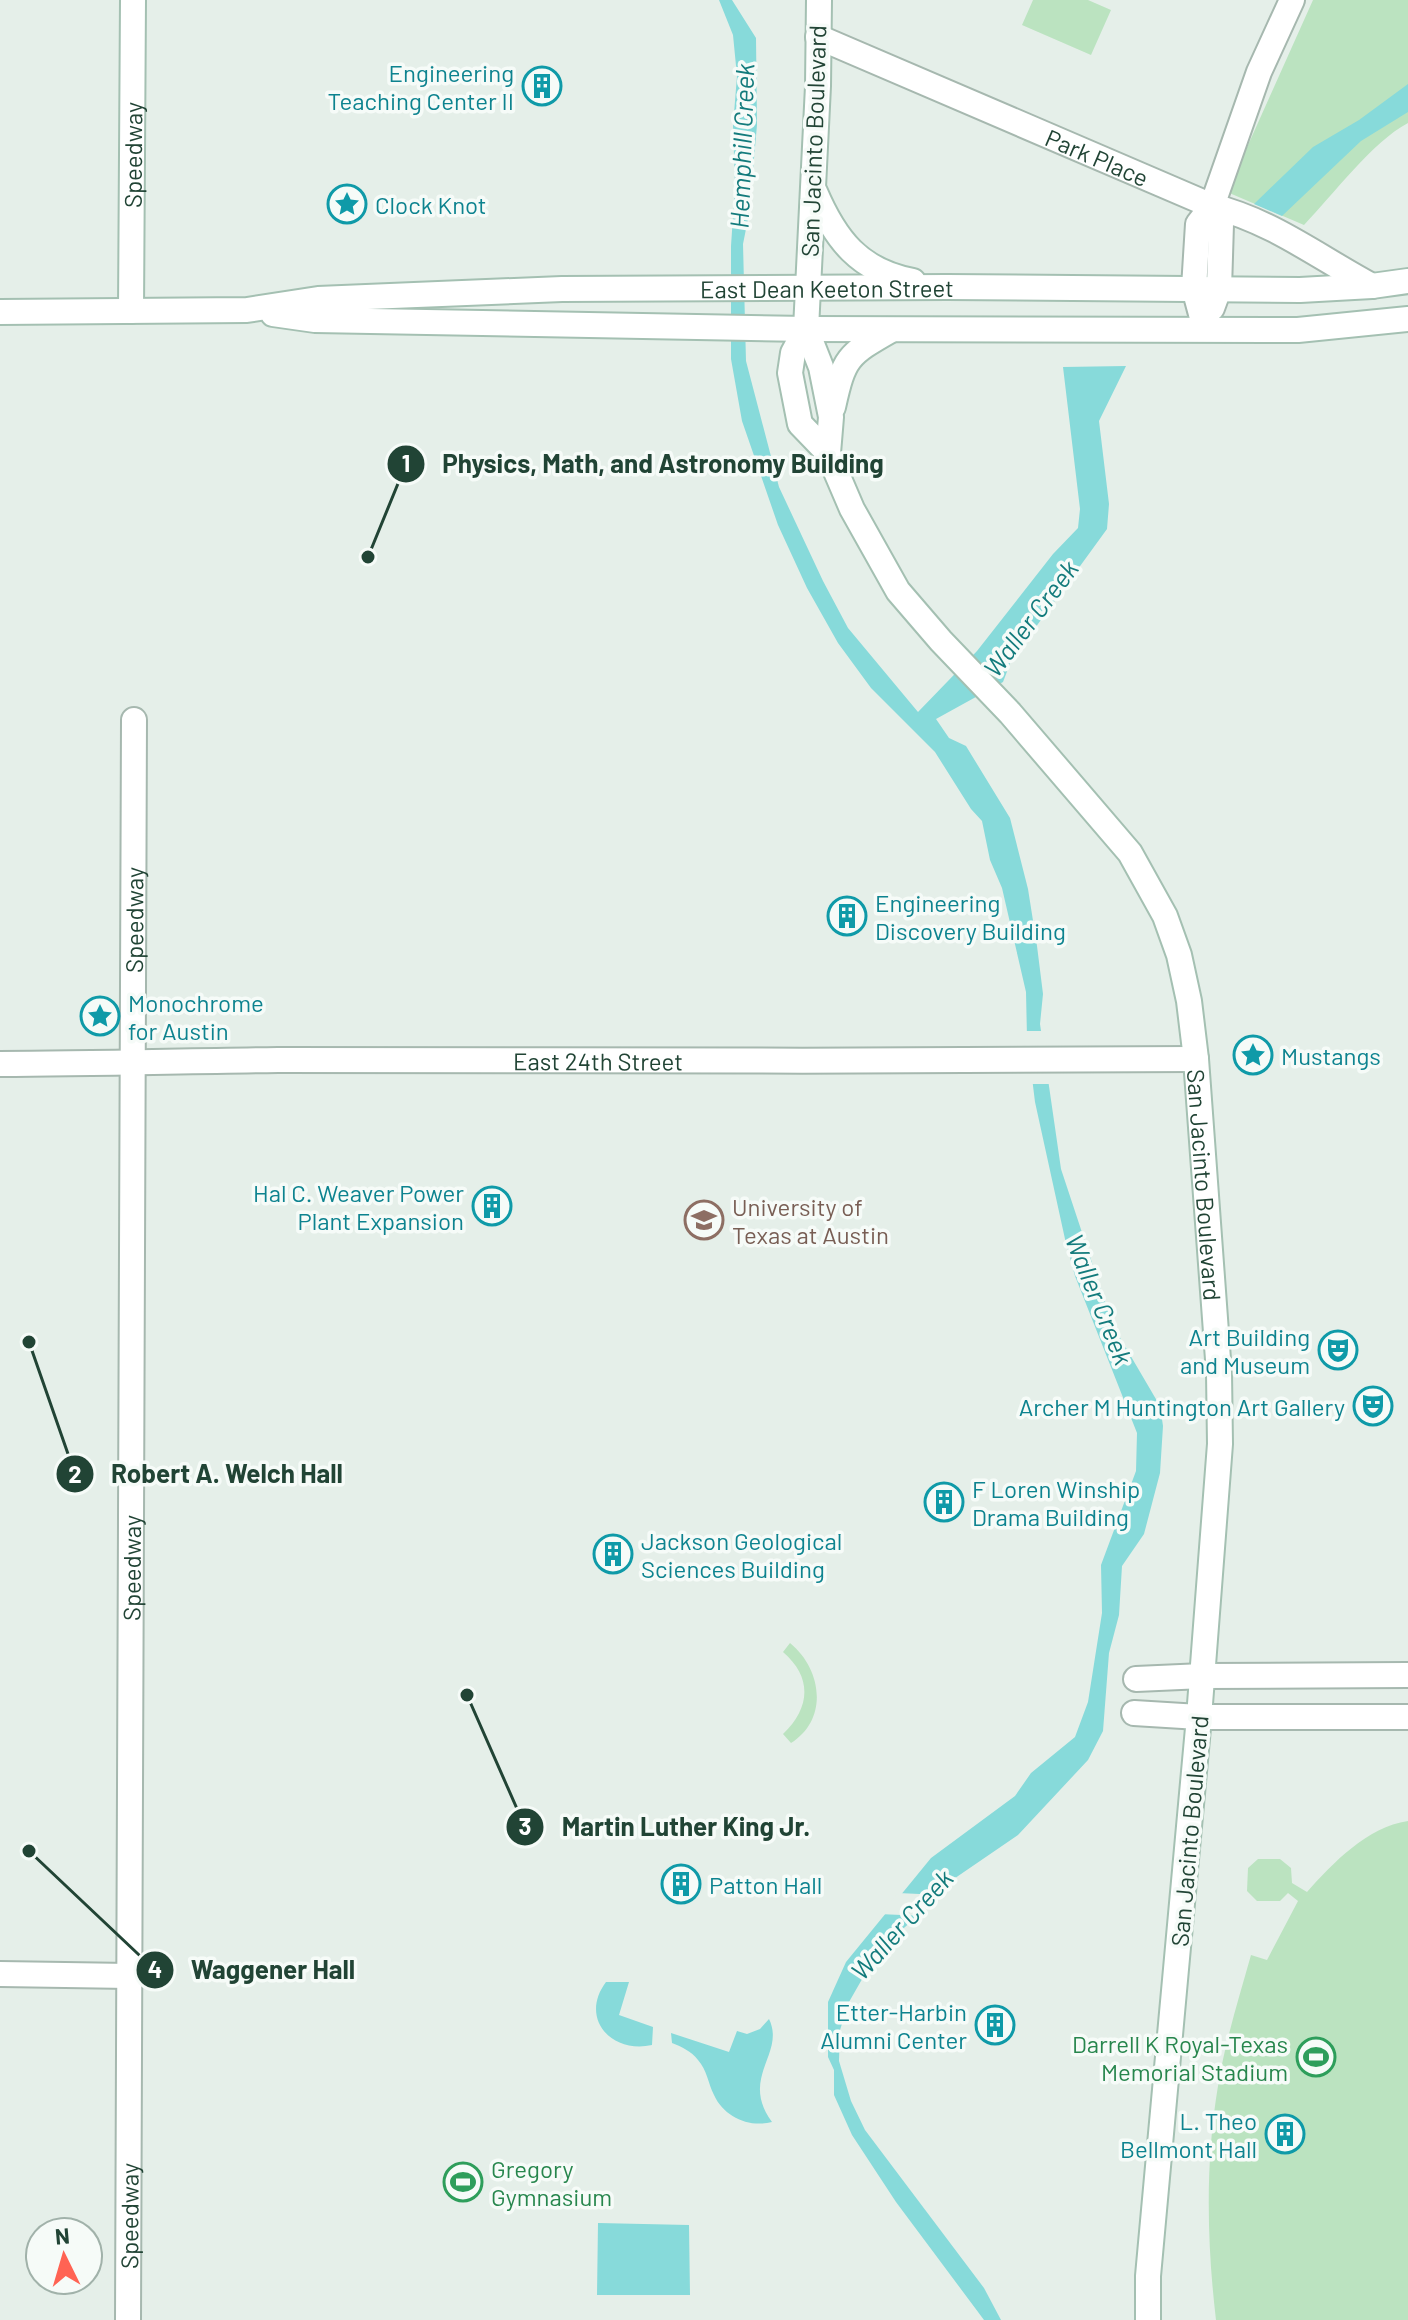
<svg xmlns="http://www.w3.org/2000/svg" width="1408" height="2320" font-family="Barlow,sans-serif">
	<rect width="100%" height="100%" fill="#e5efe9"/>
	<path fill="#bbe3c0" d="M 1033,0 L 1088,0 L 1111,10 L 1091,55 L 1022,25 Z
		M 1313,0 L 1408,0 L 1408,123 C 1372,142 1333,195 1304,225 L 1227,192 Z
		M 790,1643 C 822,1669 829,1719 791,1743 L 783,1734 C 810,1708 813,1678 783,1652 Z
		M 1408,1821 L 1408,2320 L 1216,2320 C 1207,2244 1205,2163 1218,2086 C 1225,2042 1239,1998 1251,1955 L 1267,1960 L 1298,1901 L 1288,1893 L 1280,1901 L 1257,1901 L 1247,1891 L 1248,1868 L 1258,1859 L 1280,1859 L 1291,1868 L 1292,1883 L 1307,1892 C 1333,1863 1367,1827 1408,1821 Z"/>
	<path fill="#87dada" d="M 719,0 L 732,0 L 756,38 L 757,125 L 749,214 L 743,244 L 746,361 L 779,487 L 823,581 L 848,628 L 918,712 L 977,651 L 1053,554 L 1078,528 L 1080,509 L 1063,367 L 1126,366 L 1099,421 L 1109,504 L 1107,529 L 1011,661 L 1003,682 L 936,719 L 949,738 L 966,746 L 1010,818 L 1028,889 L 1037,946 L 1043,994 L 1040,1024 L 1061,1169 L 1104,1299 L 1119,1336 L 1160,1406 L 1163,1426 L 1160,1473 L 1144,1534 L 1122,1566 L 1119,1615 L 1109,1653 L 1103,1731 L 1088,1760 L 1018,1835 L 942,1887 L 921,1913 L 897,1934 L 865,1974 L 849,2002 L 840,2030 L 839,2061 L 851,2101 L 865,2130 L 984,2288 L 1001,2320 L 984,2320 L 896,2202 L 852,2135 L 834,2095 L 834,2070 L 828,2057 L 828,2002 L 846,1962 L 931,1858 L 1015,1796 L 1031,1773 L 1075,1737 L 1088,1702 L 1102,1613 L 1101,1565 L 1136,1471 L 1137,1433 L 1075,1276 L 1065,1239 L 1035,1102 L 1027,1037 L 1026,992 L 1002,888 L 990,860 L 982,821 L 971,809 L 935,752 L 871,688 L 838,643 L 807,588 L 778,525 L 742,421 L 731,359 L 731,246 L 735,186 L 733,126 L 737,76 L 733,35 Z
		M 1408,84 L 1408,112 L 1361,141 L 1282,216 L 1254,204 L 1313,147 L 1359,120 Z
		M 606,1982 L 629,1982 L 619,2015 L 653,2027 L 652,2045 C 611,2054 579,2018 606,1982 Z
		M 769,2019 C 786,2054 739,2077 772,2122 C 749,2128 724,2117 714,2095 C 708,2083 707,2070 698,2060 C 691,2051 682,2047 672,2043 L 671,2033 L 729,2052 L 737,2031 L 747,2034 L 760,2029 Z
		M 598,2223 L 689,2225 L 690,2295 L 597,2295 Z"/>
	<path fill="#e5efe9" d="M 1023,1031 L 1045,1031 L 1052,1084 L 1029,1084 Z
		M 898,1893 L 941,1895 L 924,1916 L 879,1914 Z"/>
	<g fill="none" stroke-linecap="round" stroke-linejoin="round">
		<g stroke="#a6b8af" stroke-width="28">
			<g id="street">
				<path id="s1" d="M 818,37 L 1212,206 C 1272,221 1318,257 1372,286"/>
				<path d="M 1212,206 L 1221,224 L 1219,289 L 1212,308"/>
				<path d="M 1205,329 L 1194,288 L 1198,224 L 1212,206 L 1259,72 L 1292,0"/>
				<path id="s2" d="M 0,1064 C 93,1064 185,1061 278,1060 C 584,1060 890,1062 1196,1059"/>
				<path d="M 1136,1679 L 1203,1676 L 1408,1675"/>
				<path d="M 1134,1713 L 1199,1717 L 1408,1717"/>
				<path d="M 0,1974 L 130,1976"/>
				<path id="s3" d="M 128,2320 L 134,720"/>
			</g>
		</g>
		<g stroke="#a4c0b2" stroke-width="28">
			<g id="secondary">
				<path d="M 819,0 L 818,86 L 806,329 L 821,367 L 831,417 L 828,453"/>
				<path d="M 815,192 C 835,239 859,271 913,281"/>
				<path id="s4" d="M 131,311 L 133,0"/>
				<path id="s5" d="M 0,312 L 247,310 L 318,299 L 562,289 L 947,287 L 1300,290 L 1372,286 L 1408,281"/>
				<path d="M 273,314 L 315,320 L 806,329 L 1298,330 L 1408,319"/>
				<path id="s6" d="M 806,329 L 793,353 L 790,373 L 800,424 L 828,453 L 852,509 L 898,591 L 941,641 L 1010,713 L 1130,853 L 1165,916 L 1179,955 L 1189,1001 L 1196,1059 L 1219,1373 L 1220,1444 L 1199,1717 L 1148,2276 L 1148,2320"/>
				<path d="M 833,407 C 844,358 847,355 891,330"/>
			</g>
		</g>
		<use href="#street" stroke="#fff" stroke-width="24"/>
		<use href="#secondary" stroke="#fff" stroke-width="24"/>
	</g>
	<defs>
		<g id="building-ring" transform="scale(2)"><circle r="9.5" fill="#f6fbf8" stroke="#0f9aa8" stroke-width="1.5"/><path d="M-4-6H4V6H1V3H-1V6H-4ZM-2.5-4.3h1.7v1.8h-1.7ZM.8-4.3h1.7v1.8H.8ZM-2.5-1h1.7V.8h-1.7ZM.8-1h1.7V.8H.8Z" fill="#0f9aa8"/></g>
		<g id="sight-ring" transform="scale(2)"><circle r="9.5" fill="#f6fbf8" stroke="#0f9aa8" stroke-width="1.5"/><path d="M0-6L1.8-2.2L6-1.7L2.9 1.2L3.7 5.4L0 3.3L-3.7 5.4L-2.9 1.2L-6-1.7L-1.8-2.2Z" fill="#0f9aa8"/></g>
		<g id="university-ring" transform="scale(2)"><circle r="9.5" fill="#f6fbf8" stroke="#8d6e63" stroke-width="1.5"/><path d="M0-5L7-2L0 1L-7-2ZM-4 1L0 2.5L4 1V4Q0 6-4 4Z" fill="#8d6e63"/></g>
		<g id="theatre-ring" transform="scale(2)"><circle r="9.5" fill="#f6fbf8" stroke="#0f9aa8" stroke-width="1.5"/><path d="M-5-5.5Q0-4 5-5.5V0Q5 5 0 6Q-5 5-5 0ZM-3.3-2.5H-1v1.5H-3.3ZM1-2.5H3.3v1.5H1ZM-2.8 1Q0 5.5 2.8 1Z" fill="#0f9aa8"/></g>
		<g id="stadium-ring" transform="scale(2)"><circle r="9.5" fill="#f6fbf8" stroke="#2e9e5b" stroke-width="1.5"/><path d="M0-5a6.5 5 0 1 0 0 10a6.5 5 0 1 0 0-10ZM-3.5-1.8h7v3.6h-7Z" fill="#2e9e5b"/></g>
	</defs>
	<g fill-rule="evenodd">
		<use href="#building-ring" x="542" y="86"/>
		<use href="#sight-ring" x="347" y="204"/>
		<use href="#building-ring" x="847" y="916"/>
		<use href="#sight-ring" x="100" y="1016"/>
		<use href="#sight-ring" x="1253" y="1055"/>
		<use href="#building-ring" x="492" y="1206"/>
		<use href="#university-ring" x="704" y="1220"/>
		<use href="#theatre-ring" x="1338" y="1350"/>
		<use href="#theatre-ring" x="1373" y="1406"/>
		<use href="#building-ring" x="944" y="1502"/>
		<use href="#building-ring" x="613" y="1554"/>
		<use href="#building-ring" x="681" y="1884"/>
		<use href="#building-ring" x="995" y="2025"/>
		<use href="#stadium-ring" x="1316" y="2057"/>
		<use href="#building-ring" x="1285" y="2134"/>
		<use href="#stadium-ring" x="463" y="2182"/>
	</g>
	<g text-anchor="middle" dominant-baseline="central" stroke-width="7" stroke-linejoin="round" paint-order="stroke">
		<g font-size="24" fill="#0d838f" stroke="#f6fbf8" text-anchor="start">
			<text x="514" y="72" text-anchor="end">Engineering<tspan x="514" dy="28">Teaching Center II</tspan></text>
			<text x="375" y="204">Clock Knot</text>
			<text x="875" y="902">Engineering<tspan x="875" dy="28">Discovery Building</tspan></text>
			<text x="128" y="1002">Monochrome<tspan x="128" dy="28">for Austin</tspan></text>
			<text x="1281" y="1055">Mustangs</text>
			<text x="464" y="1192" text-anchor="end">Hal C. Weaver Power<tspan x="464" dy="28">Plant Expansion</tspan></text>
			<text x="1310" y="1336" text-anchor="end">Art Building<tspan x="1310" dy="28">and Museum</tspan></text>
			<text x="1345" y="1406" text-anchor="end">Archer M Huntington Art Gallery</text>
			<text x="972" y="1488">F Loren Winship<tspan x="972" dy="28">Drama Building</tspan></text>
			<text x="641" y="1540">Jackson Geological<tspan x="641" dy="28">Sciences Building</tspan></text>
			<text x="709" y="1884">Patton Hall</text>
			<text x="967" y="2011" text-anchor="end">Etter-Harbin<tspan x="967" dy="28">Alumni Center</tspan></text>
			<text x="1257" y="2120" text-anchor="end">L. Theo<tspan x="1257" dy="28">Bellmont Hall</tspan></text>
		</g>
		<g font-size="24" fill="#214435" stroke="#f6fbf8">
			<text transform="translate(813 141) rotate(-88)">San Jacinto Boulevard</text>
			<text stroke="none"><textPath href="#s4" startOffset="156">Speedway</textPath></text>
			<text stroke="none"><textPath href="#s1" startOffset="304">Park Place</textPath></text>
			<text stroke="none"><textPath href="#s5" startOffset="828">East Dean Keeton Street</textPath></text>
			<text stroke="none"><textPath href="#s3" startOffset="1400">Speedway</textPath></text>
			<text stroke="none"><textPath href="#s2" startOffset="598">East 24th Street</textPath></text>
			<text stroke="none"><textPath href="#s6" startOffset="990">San Jacinto Boulevard</textPath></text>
			<text stroke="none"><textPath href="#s3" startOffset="752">Speedway</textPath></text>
			<text transform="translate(1189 1831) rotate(-85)">San Jacinto Boulevard</text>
			<text stroke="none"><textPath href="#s3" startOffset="104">Speedway</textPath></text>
		</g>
		<g font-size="24" fill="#785e54" stroke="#f6fbf8" text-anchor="start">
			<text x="732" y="1206">University of<tspan x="732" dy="28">Texas at Austin</tspan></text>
		</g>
		<g font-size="24" fill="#27864d" stroke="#f6fbf8" text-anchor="end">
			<text x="1288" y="2043">Darrell K Royal-Texas<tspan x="1288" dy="28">Memorial Stadium</tspan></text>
			<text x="491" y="2168" text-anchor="start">Gregory<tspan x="491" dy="28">Gymnasium</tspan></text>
		</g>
		<g font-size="26" font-style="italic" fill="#137b7c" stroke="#f6fbf8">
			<text transform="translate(741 146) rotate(-88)">Hemphill Creek</text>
			<text transform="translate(1030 618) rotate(-53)">Waller Creek</text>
			<text transform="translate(1100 1299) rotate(68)">Waller Creek</text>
			<text transform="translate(901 1924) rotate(-48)">Waller Creek</text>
		</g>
	</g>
	<path fill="none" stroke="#214435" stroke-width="3" d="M368 557L406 464M29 1342L75 1474M467 1695L525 1827M29 1851L155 1970"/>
	<g fill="#214435" stroke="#f6fbf8" stroke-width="3">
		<circle cx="368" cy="557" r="8"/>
		<circle cx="29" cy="1342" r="8"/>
		<circle cx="467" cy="1695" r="8"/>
		<circle cx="29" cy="1851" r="8"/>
		<circle cx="406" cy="464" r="20"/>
		<circle cx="75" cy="1474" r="20"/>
		<circle cx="525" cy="1827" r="20"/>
		<circle cx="155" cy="1970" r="20"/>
	</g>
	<g font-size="24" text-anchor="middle" font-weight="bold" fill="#fff">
		<text x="406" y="472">1</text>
		<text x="75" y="1483">2</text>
		<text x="525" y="1835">3</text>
		<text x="155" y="1978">4</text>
	</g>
	<g font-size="26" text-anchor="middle" font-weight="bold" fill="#214435" stroke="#f6fbf8" stroke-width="7" stroke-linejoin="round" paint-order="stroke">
		<text x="663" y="473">Physics, Math, and Astronomy Building</text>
		<text x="227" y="1483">Robert A. Welch Hall</text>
		<text x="686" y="1836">Martin Luther King Jr.</text>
		<text x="273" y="1979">Waggener Hall</text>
	</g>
	<g transform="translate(64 2256) rotate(355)"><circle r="38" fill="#f6fbf8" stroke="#a1b2aa" stroke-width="2"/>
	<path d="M0-6L14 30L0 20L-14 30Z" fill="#ff6353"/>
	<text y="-12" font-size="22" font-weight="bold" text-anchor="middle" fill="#214435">N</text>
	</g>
</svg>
